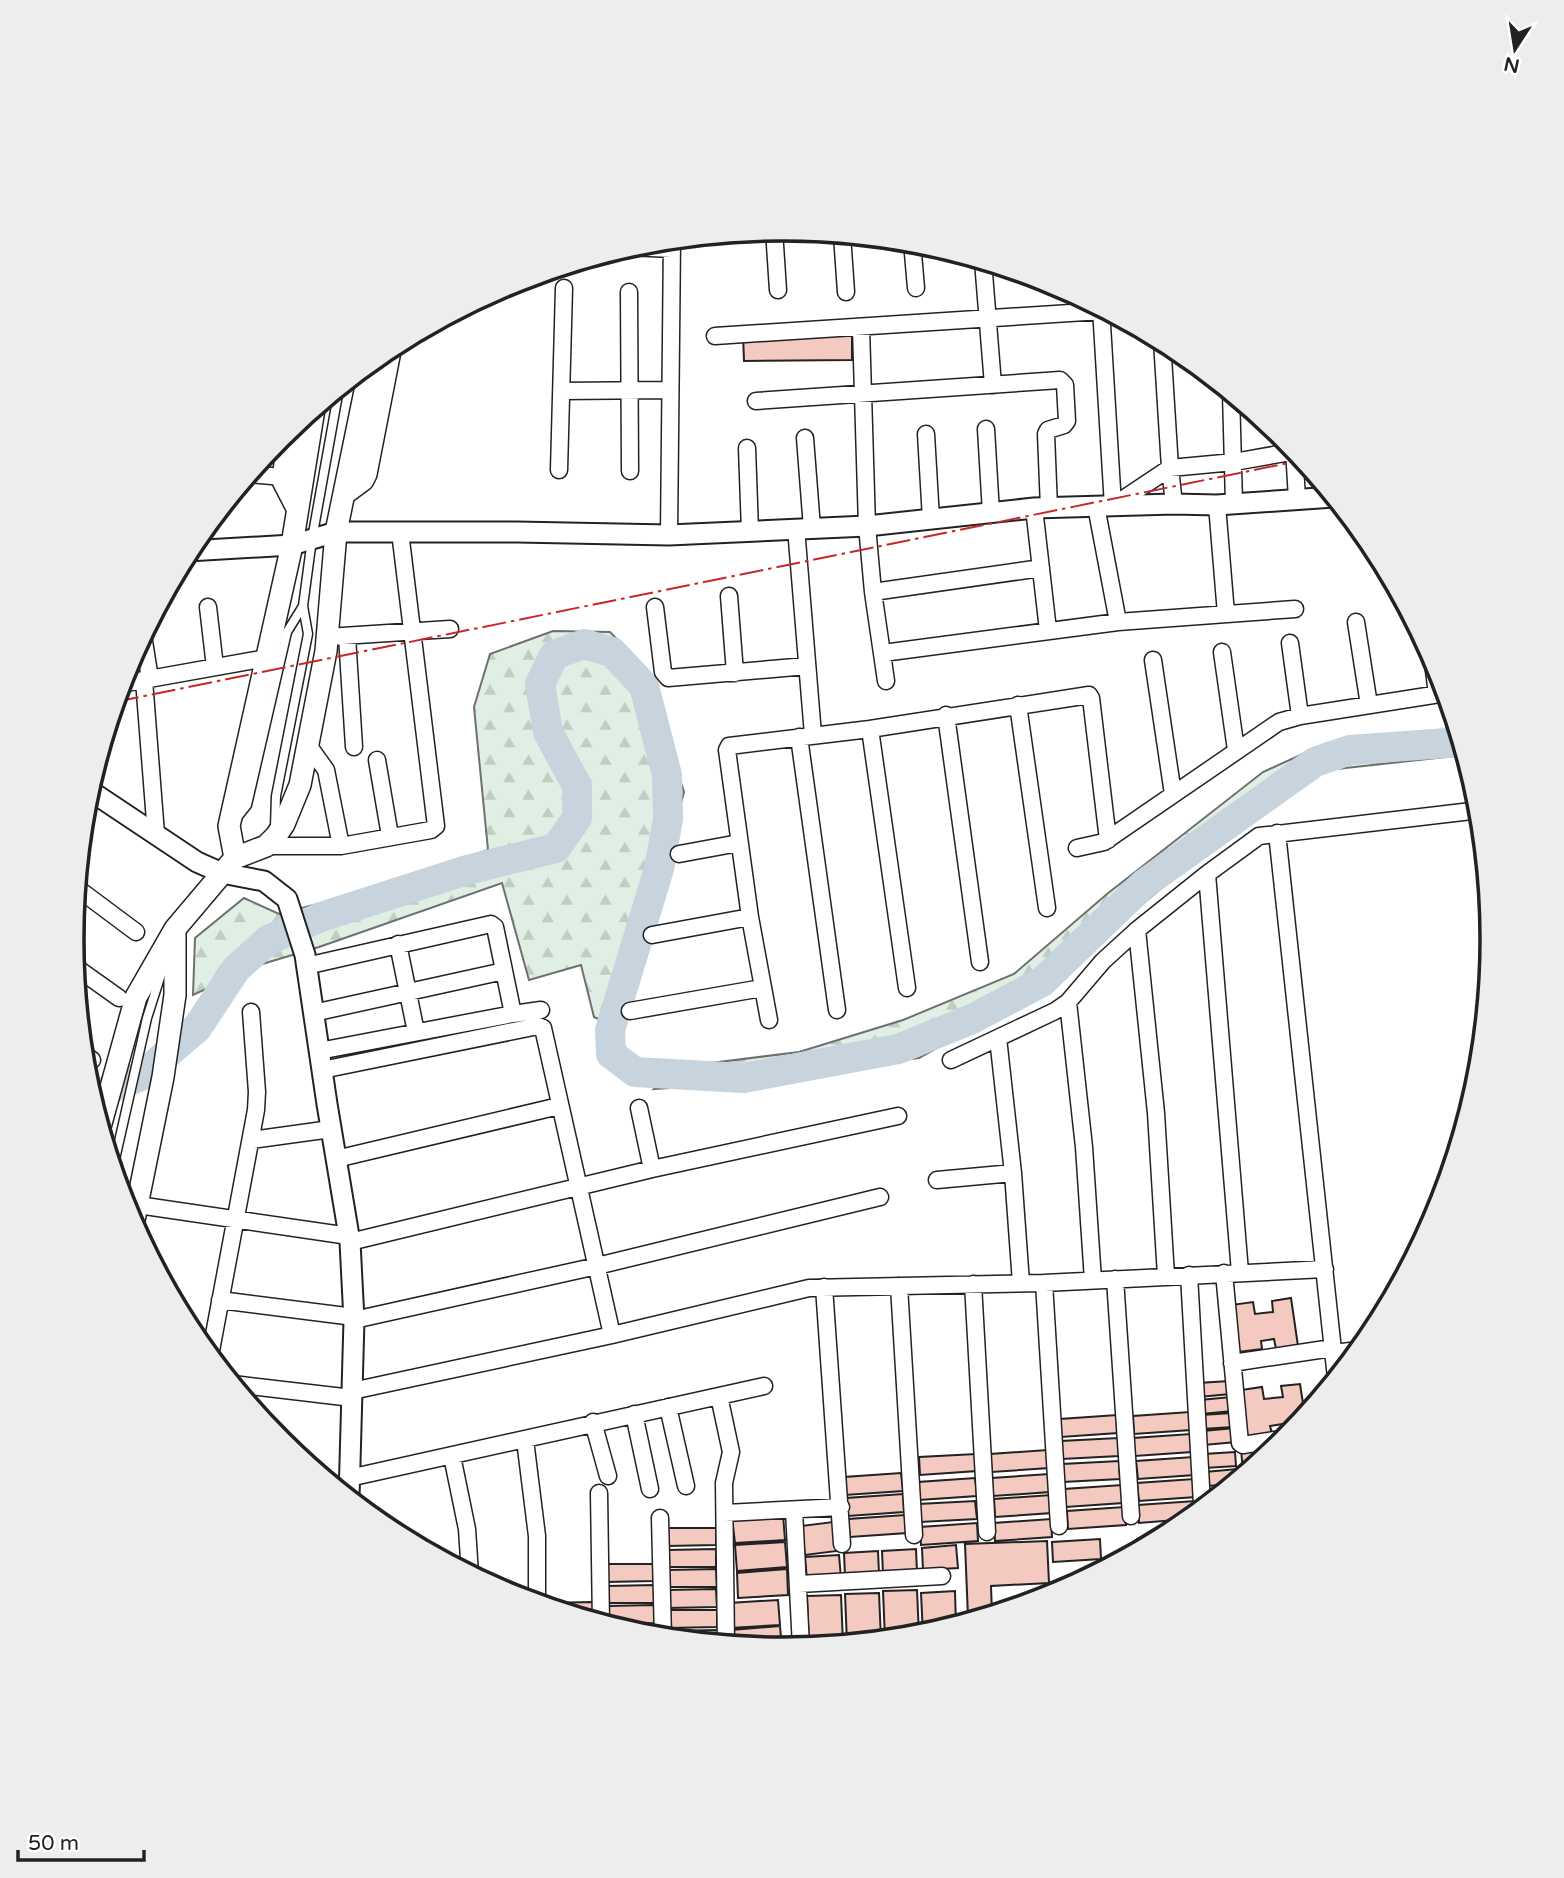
<svg xmlns="http://www.w3.org/2000/svg" width="1564" height="1878" font-family="'Varela Round',sans-serif">
	<defs>
		<pattern id="forest-firs" width="22" height="20" patternUnits="userSpaceOnUse" patternTransform="scale(1.75)"><rect width="22" height="20" fill="#e0efe3"/><path d="M5 1l3.5 6h-7zM16 11l3.5 6h-7z" fill="#c0cdc2"/></pattern>
	</defs>
	<rect width="100%" height="100%" fill="#fff"/>
	<path fill="url(#forest-firs)" stroke="#6f6f6f" stroke-width="2" d="M 553,631 L 610,632 L 643,666 L 684,792 L 634,984 L 620,1029 L 594,1017 L 581,965 L 529,980 L 502,883 L 319,947 L 259,965 L 193,995 L 195,938 L 244,898 L 279,914 L 348,896 L 488,850 L 474,707 L 490,654 Z
		M 1457,729 L 1465,755 L 1318,771 L 1193,862 L 1033,995 L 919,1058 L 872,1063 L 729,1084 L 654,1089 L 679,1067 L 799,1052 L 903,1020 L 1014,974 L 1107,894 L 1263,772 L 1327,743 Z"/>
	<g fill="none" stroke-linecap="round" stroke-linejoin="round">
		<path stroke="#c7d3dd" stroke-width="30" d="M 91,1097 L 141,1076 L 197,1028 L 236,969 L 268,940 L 321,917 L 467,870 L 556,848 L 577,818 L 577,786 L 548,732 L 540,684 L 554,655 L 584,644 L 612,652 L 644,686 L 667,775 L 668,819 L 659,869 L 610,1030 L 611,1054 L 635,1072 L 744,1078 L 898,1049 L 972,1019 L 1042,982 L 1144,884 L 1315,762 L 1350,750 L 1461,742"/>
	</g>
	<path fill="#f3c9c0" stroke="#222" stroke-width="2" d="M 852,334 L 852,360 L 744,361 L 743,335 Z
		M 1291,1298 L 1298,1346 L 1276,1349 L 1274,1339 L 1261,1341 L 1262,1349 L 1238,1352 L 1231,1305 L 1253,1302 L 1255,1314 L 1273,1312 L 1272,1301 Z
		M 1229,1381 L 1230,1394 L 1199,1397 L 1198,1383 Z
		M 1300,1384 L 1305,1416 L 1291,1433 L 1285,1434 L 1283,1424 L 1270,1426 L 1272,1434 L 1247,1437 L 1241,1390 L 1262,1387 L 1264,1399 L 1283,1397 L 1281,1386 Z
		M 1231,1397 L 1233,1411 L 1201,1414 L 1200,1400 Z
		M 1190,1412 L 1191,1430 L 1134,1434 L 1133,1416 Z
		M 1232,1413 L 1233,1427 L 1202,1429 L 1201,1415 Z
		M 1117,1415 L 1118,1433 L 1061,1437 L 1060,1419 Z
		M 1235,1428 L 1236,1442 L 1204,1445 L 1203,1431 Z
		M 1191,1434 L 1192,1452 L 1135,1456 L 1133,1438 Z
		M 1118,1438 L 1119,1456 L 1062,1459 L 1061,1441 Z
		M 1279,1445 L 1247,1472 L 1243,1472 L 1241,1449 Z
		M 1047,1450 L 1049,1468 L 992,1472 L 990,1454 Z
		M 1235,1452 L 1236,1466 L 1205,1468 L 1204,1454 Z
		M 976,1454 L 977,1471 L 920,1475 L 919,1457 Z
		M 1193,1457 L 1195,1475 L 1138,1479 L 1136,1461 Z
		M 1119,1461 L 1120,1479 L 1063,1482 L 1062,1464 Z
		M 1237,1469 L 1238,1479 L 1232,1484 L 1207,1486 L 1205,1472 Z
		M 901,1473 L 903,1491 L 845,1495 L 844,1477 Z
		M 1049,1474 L 1050,1492 L 993,1496 L 992,1478 Z
		M 975,1478 L 977,1496 L 919,1500 L 918,1482 Z
		M 1194,1479 L 1196,1497 L 1139,1501 L 1137,1483 Z
		M 1122,1485 L 1123,1503 L 1066,1507 L 1064,1489 Z
		M 903,1494 L 904,1512 L 848,1516 L 846,1498 Z
		M 1051,1495 L 1052,1513 L 995,1517 L 994,1499 Z
		M 975,1501 L 977,1519 L 920,1522 L 918,1504 Z
		M 1195,1501 L 1196,1514 L 1189,1519 L 1139,1523 L 1138,1505 Z
		M 1124,1507 L 1126,1525 L 1068,1529 L 1067,1511 Z
		M 783,1514 L 785,1540 L 735,1543 L 732,1518 Z
		M 905,1515 L 907,1533 L 850,1537 L 848,1519 Z
		M 1051,1519 L 1052,1537 L 995,1541 L 994,1523 Z
		M 833,1522 L 837,1551 L 805,1555 L 801,1526 Z
		M 977,1523 L 978,1541 L 921,1545 L 920,1527 Z
		M 667,1528 L 716,1528 L 716,1545 L 667,1546 Z
		M 411,1534 L 425,1550 L 401,1537 Z
		M 1100,1539 L 1101,1559 L 1053,1562 L 1052,1542 Z
		M 1047,1541 L 1049,1583 L 991,1586 L 992,1614 L 968,1617 L 965,1544 Z
		M 785,1542 L 787,1567 L 737,1571 L 735,1545 Z
		M 956,1545 L 958,1568 L 923,1570 L 922,1548 Z
		M 716,1549 L 716,1567 L 668,1567 L 667,1550 Z
		M 916,1549 L 917,1572 L 883,1574 L 882,1551 Z
		M 878,1551 L 879,1574 L 845,1576 L 844,1553 Z
		M 839,1555 L 841,1578 L 807,1580 L 805,1557 Z
		M 606,1564 L 654,1564 L 654,1581 L 606,1582 Z
		M 716,1569 L 717,1587 L 668,1587 L 668,1570 Z
		M 787,1569 L 788,1595 L 738,1598 L 737,1573 Z
		M 655,1585 L 656,1603 L 607,1603 L 607,1586 Z
		M 716,1589 L 717,1607 L 668,1608 L 668,1590 Z
		M 917,1590 L 919,1636 L 885,1639 L 883,1591 Z
		M 955,1591 L 956,1625 L 923,1635 L 921,1593 Z
		M 879,1593 L 881,1640 L 847,1643 L 845,1594 Z
		M 841,1595 L 843,1643 L 809,1647 L 807,1596 Z
		M 778,1600 L 780,1625 L 730,1628 L 729,1603 Z
		M 593,1602 L 593,1620 L 544,1605 L 544,1603 Z
		M 655,1605 L 656,1623 L 607,1624 L 607,1606 Z
		M 668,1610 L 717,1610 L 717,1627 L 668,1628 Z
		M 656,1626 L 656,1637 L 643,1636 L 614,1627 Z
		M 780,1626 L 782,1649 L 732,1644 L 731,1630 Z
		M 718,1630 L 718,1643 L 669,1638 L 669,1631 Z"/>
	<g fill="none" stroke-linecap="round" stroke-linejoin="round">
		<g stroke="#222" stroke-width="11">
			<path id="service" d="M 235,820 L 247,805 L 287,632 L 303,606
				M 275,827 L 276,796 L 308,634 L 303,606 L 312,539 L 339,389
				M 113,1168 L 147,1018 L 163,968"/>
		</g>
		<g stroke="#222" stroke-width="19">
			<path id="minor" d="M 774,230 L 778,290
				M 842,235 L 846,292
				M 912,242 L 916,288
				M 628,247 L 672,249
				M 983,261 L 993,385
				M 629,292 L 630,471
				M 1101,308 L 1113,506
				M 861,328 L 867,526 L 873,592 L 886,681
				M 715,336 L 1101,311
				M 1162,341 L 1170,468 L 1174,504
				M 561,391 L 670,390
				M 1231,393 L 1234,503
				M 756,401 L 1060,380 L 1065,385 L 1067,421 L 1064,425 L 1048,430 L 1046,434 L 1049,508
				M 986,429 L 991,513
				M 926,434 L 931,519
				M 805,438 L 812,528
				M 747,448 L 750,531
				M 1294,449 L 1297,499
				M 559,470 L 564,288
				M 249,474 L 283,477
				M 1217,505 L 1226,614
				M 1096,506 L 1118,622
				M 1113,506 L 1170,468 L 1234,462 L 1296,451
				M 1034,508 L 1048,630
				M 796,528 L 813,735
				M 669,535 L 672,240
				M 873,592 L 1041,568
				M 729,596 L 735,673
				M 208,607 L 215,667
				M 655,607 L 663,672 L 668,678 L 807,666
				M 1356,622 L 1369,705
				M 143,635 L 150,679
				M 347,636 L 354,747
				M 327,637 L 450,629
				M 1290,643 L 1300,716
				M 1222,652 L 1236,750
				M 883,653 L 1118,622 L 1295,609
				M 1432,655 L 1437,694
				M 1153,660 L 1173,794
				M 144,680 L 156,834
				M 121,684 L 267,658
				M 1018,705 L 1047,908
				M 946,715 L 980,962
				M 870,729 L 907,988
				M 799,737 L 837,1010
				M 308,745 L 326,770 L 341,846
				M 377,760 L 390,836
				M 1277,833 L 1336,1378
				M 266,846 L 341,846 L 431,830 L 436,826 L 400,532
				M 1077,848 L 1104,842 L 1279,722 L 1300,716 L 1446,693
				M 679,854 L 739,843
				M 1207,874 L 1240,1272
				M 77,888 L 136,932
				M 1137,930 L 1156,1113 L 1166,1276
				M 652,935 L 750,917
				M 398,944 L 416,1032
				M 74,966 L 119,998
				M 306,966 L 491,924 L 495,927 L 513,1014
				M 1068,1002 L 1084,1147 L 1093,1280
				M 630,1011 L 762,988
				M 313,1013 L 504,971
				M 769,1020 L 750,917 L 727,750 L 729,746 L 870,729 L 1089,695 L 1091,698 L 1108,840
				M 998,1038 L 1013,1173 L 1021,1283
				M 319,1051 L 513,1014 L 541,1010
				M 83,1053 L 92,1060
				M 951,1060 L 1055,1011 L 1068,1002 L 1103,961 L 1137,930 L 1207,874 L 1259,836 L 1480,810
				M 322,1070 L 538,1026 L 543,1028 L 612,1335
				M 639,1108 L 652,1169
				M 251,1140 L 331,1129
				M 336,1159 L 559,1106
				M 937,1180 L 1013,1173
				M 138,1205 L 349,1236
				M 350,1242 L 652,1169 L 898,1116
				M 1224,1273 L 1240,1443 L 1243,1445 L 1287,1438
				M 1189,1275 L 1202,1504
				M 1115,1279 L 1131,1516
				M 1044,1283 L 1059,1526
				M 973,1284 L 987,1532
				M 899,1286 L 914,1535
				M 824,1287 L 842,1544
				M 220,1300 L 354,1317
				M 354,1320 L 597,1266 L 880,1197
				M 1333,1353 L 1359,1350
				M 210,1356 L 256,1110 L 257,1092 L 251,1012
				M 1232,1363 L 1332,1348
				M 233,1384 L 352,1398
				M 352,1391 L 612,1335 L 809,1288 L 1044,1283 L 1325,1269
				M 719,1396 L 731,1452 L 724,1483 L 726,1644
				M 668,1407 L 686,1486
				M 634,1414 L 650,1489
				M 593,1422 L 608,1476
				M 525,1440 L 537,1536 L 537,1603
				M 452,1456 L 467,1529 L 470,1574
				M 349,1478 L 764,1386
				M 599,1493 L 601,1623
				M 794,1510 L 801,1647
				M 725,1513 L 841,1507
				M 660,1518 L 663,1638
				M 799,1584 L 942,1576"/>
		</g>
		<g stroke="#222" stroke-width="23">
			<path id="tertiary" d="M 188,551 L 292,545 L 336,532 L 517,532 L 669,535 L 867,526 L 1034,508 L 1174,504 L 1217,505 L 1334,497
				M 89,790 L 197,862 L 222,873 L 264,881 L 287,899 L 305,955 L 327,1104 L 350,1242 L 354,1320 L 349,1498"/>
		</g>
		<g stroke="#222" stroke-width="24">
			<path id="secondary" d="M 289,429 L 283,481 L 297,508
				M 344,494 L 363,480 L 366,474 L 391,346
				M 235,858 L 229,826 L 292,545 L 314,409
				M 100,1127 L 136,997 L 175,929 L 235,858 L 266,846 L 276,836 L 284,824 L 300,785 L 326,651 L 336,532 L 371,362
				M 133,1225 L 163,1077 L 175,995 L 175,931"/>
		</g>
		<use href="#service" stroke="#fff" stroke-width="8"/>
		<use href="#minor" stroke="#fff" stroke-width="16"/>
		<use href="#tertiary" stroke="#fff" stroke-width="19"/>
		<use href="#secondary" stroke="#fff" stroke-width="21"/>
		<path stroke="#c62828" stroke-width="2" stroke-dasharray="24 5 3.5 5" stroke-linecap="butt" d="M 115,702 L 1303,460"/>
	</g>
	<path d="M0 0H1564V1878H0ZM84 939a698 698 0 1 1 1396 0a698 698 0 1 1-1396 0Z" fill="#ededed" fill-rule="evenodd"/>
	<path fill="none" stroke="#222" stroke-width="3.5" d="M84 939a698 698 0 1 1 1396 0a698 698 0 1 1-1396 0Z"/>
	<g transform="translate(1515 49) rotate(192)" stroke="#ffffff" stroke-width="5" paint-order="stroke">
	<path d="M0-5L12 26L0 18L-12 26Z" fill="#222222"/>
	<text y="-10" font-size="19" font-weight="bold" text-anchor="middle" fill="#222222">N</text>
	</g>
	<path d="M18 1850v10h126v-10" fill="none" stroke="#222222" stroke-width="3.5"/>
	<text x="28" y="1850" font-size="21" fill="#222222" stroke="#ffffff" stroke-width="5" paint-order="stroke">50 m</text>
</svg>
